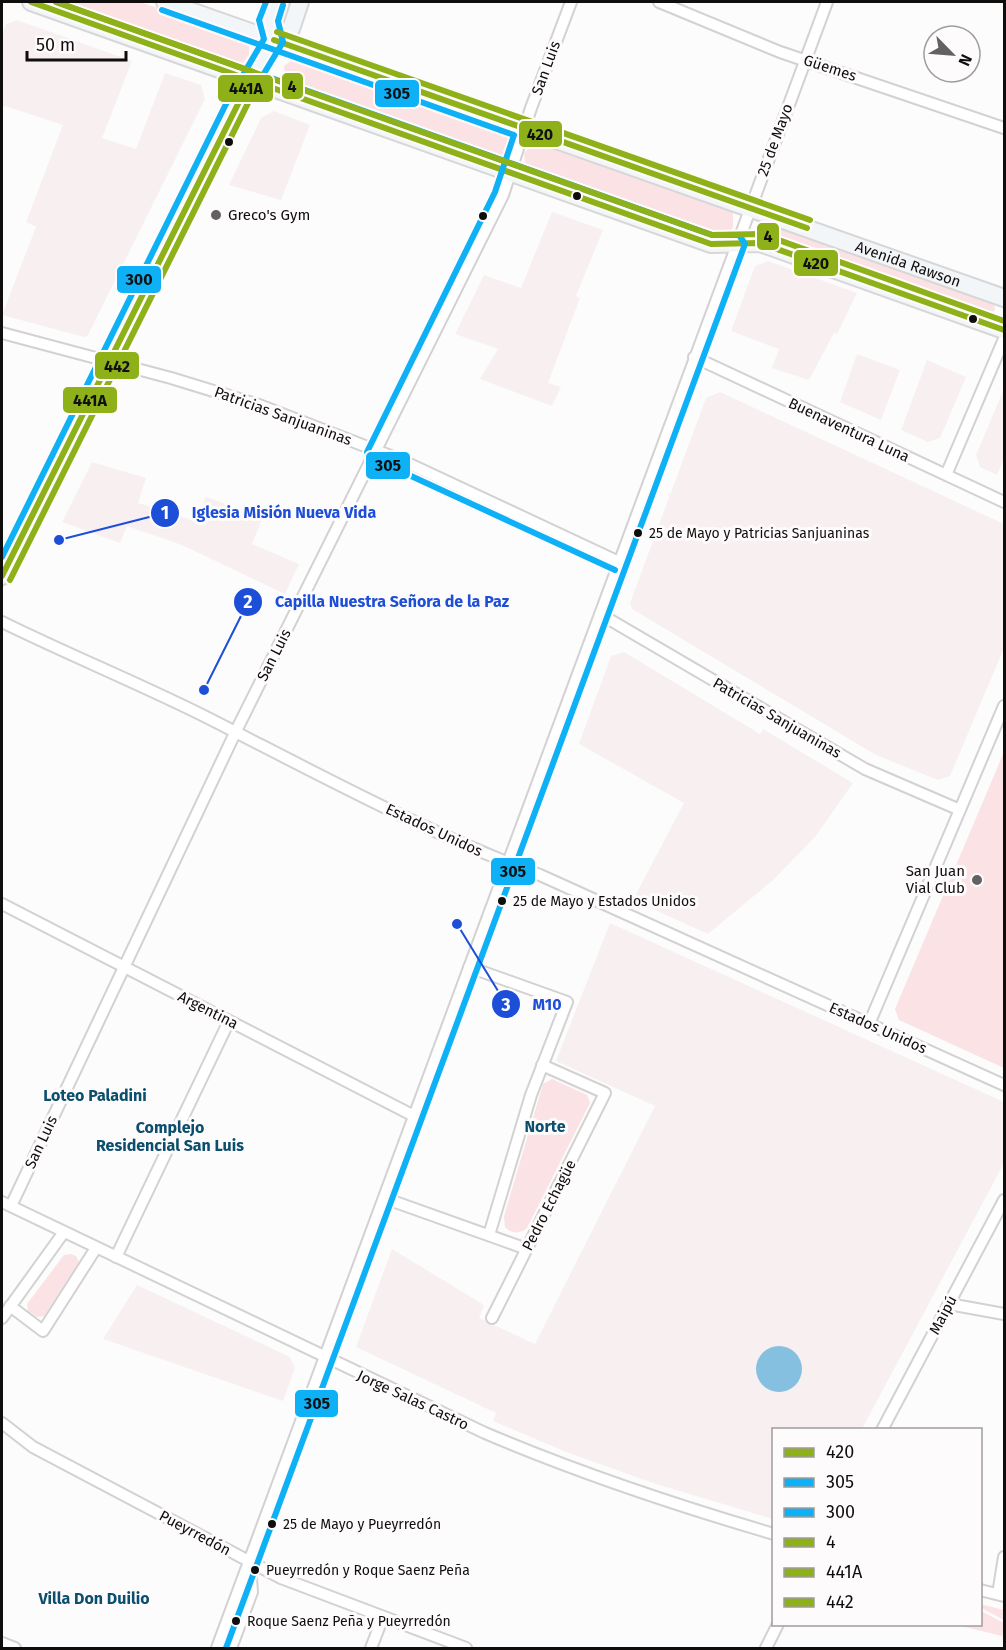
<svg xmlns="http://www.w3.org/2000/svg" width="1006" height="1650" font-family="'Fira Sans',sans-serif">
	<rect width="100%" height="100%" fill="#fcfcfc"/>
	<path fill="#f8eff0" d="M 17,20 L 132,61 L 102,138 L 136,149 L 165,73 L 201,85 L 205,99 L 88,335 L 84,337 L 2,315 L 36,227 L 26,222 L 63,125 L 5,106 L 2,107 L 2,35 L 6,24 Z
		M 274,111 L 310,125 L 281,200 L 229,185 L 261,118 Z
		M 552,212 L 603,230 L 576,296 L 580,298 L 548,383 L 561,387 L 552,406 L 480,379 L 498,349 L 455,334 L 484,275 L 521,288 Z
		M 768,261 L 857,293 L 837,334 L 834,333 L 809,380 L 772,368 L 779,349 L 731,331 L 755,266 Z
		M 857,354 L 900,370 L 881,420 L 840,402 Z
		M 927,360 L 966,377 L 940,438 L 928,442 L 901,430 Z
		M 1004,389 L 1004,458 L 997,475 L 980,467 L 976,455 Z
		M 720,392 L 1004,524 L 1004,648 L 950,776 L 938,780 L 876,755 L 632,609 L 630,603 L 706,398 Z
		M 92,462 L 146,478 L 138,503 L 155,508 L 194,521 L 206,497 L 263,517 L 252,544 L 299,564 L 285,594 L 182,545 L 127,526 L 120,543 L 62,522 Z
		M 624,652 L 760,734 L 763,729 L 853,783 L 815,837 L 773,880 L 708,934 L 633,900 L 684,803 L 579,744 L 611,656 Z
		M 610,923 L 1004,1102 L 1004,1163 L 862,1429 L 774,1430 L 773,1519 L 656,1484 L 566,1452 L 493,1421 L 496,1413 L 356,1347 L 392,1249 L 484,1305 L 479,1318 L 535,1344 L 655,1106 L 556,1061 Z
		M 137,1285 L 290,1357 L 295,1368 L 283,1401 L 103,1339 Z"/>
	<path fill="#fbe2e5" d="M 65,2 L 140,2 L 249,40 L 249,55 L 242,64 Z
		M 282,2 L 293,2 L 282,25 L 276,22 Z
		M 296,57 L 511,133 L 512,149 L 504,158 L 286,80 L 284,66 Z
		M 534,142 L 733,212 L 733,228 L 725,236 L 525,165 L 524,153 Z
		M 774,224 L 994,302 L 995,310 L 988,316 L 768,238 L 767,232 Z
		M 1004,752 L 1004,1068 L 899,1020 L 895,1009 Z
		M 552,1079 L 587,1095 L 590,1103 L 527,1228 C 520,1234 512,1234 505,1227 L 504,1216 L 543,1084 Z
		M 71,1254 L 76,1256 L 79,1262 L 44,1316 L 37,1317 L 28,1311 L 27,1304 L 64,1255 Z
		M 980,1604 L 1004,1610 L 1004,1620 L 981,1608 Z
		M 981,1611 L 1004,1623 L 1001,1648 L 1002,1636 L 957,1625 L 980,1624 Z"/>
	<path fill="#86c0e1" d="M756 1369a23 23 0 1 1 46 0a23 23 0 1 1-46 0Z"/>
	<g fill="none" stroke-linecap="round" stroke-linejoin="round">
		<g stroke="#d3d1d1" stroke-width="14">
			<path id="minor" d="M 659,2 L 780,52 L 1004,128
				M 2,333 L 171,378 L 259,405 L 401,460 L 619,562
				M 694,357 L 1004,502
				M 946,475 L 1004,339
				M 600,614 L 865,769 L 960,810
				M 2,622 C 71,656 143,685 212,720 C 320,775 427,833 540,875 L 1004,1085
				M 2,904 L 414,1116
				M 469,967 L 567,1002 L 531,1095 L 489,1235
				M 869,1024 L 1004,706
				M 384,1198 L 527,1249
				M 2,1202 L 485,1433 C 579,1473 675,1505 774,1534
				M 11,1206 L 235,733 L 503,195 L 531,108 L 571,2
				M 116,1257 L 229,1021
				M 949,1304 L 1004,1314
				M 10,1306 L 43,1331 L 96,1248
				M 2,1318 L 64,1232
				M 492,1318 L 605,1093 L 542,1065
				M 2,1423 L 33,1447 L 281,1578 L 466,1648
				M 882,1430 L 1004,1200
				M 980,1590 L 1004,1596
				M 998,1594 L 1004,1557
				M 2,1643 L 15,1648
				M 217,1648 L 827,2
				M 231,1648 L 252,1592 L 250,1565
				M 371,1648 L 383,1617
				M 766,1648 L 778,1624"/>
		</g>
		<g stroke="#d8d7d7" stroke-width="20">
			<g id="primary">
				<path d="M 31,2 L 711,244 L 760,243 L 1004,330"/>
				<path id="s1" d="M 165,2 L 1004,298"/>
				<path d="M 274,40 L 268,21 L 275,2"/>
				<path d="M 2,576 L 239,97 L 274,40 L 291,29 L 300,2"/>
			</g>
		</g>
		<use href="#minor" stroke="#fff" stroke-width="10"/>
		<use href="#primary" stroke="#f3f6f9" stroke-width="16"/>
		<g stroke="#fdfbfb" stroke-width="10">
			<path id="bus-1" d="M 274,40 L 807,228
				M 250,80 L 711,244 L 760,243 L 1004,330"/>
		</g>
		<g stroke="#fdfbfb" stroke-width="10">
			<path id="bus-2" d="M 162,10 L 514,135 L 495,192 L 367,452 L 372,458 L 615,570
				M 226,1648 L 745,244 L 739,235 L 712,235 L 263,75 L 283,42 L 278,21 L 283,5"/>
		</g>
		<g stroke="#fdfbfb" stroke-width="10">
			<path id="bus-3" d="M 2,557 L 226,104 L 264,39 L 259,20 L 266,2"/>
		</g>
		<g stroke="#fdfbfb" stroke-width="10">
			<path id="bus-4" d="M 56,2 L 712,235 L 762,234 L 1004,321
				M 277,32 L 810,220"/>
		</g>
		<g stroke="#fdfbfb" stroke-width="10">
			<path id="bus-5" d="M 2,576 L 250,80 L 31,2"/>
		</g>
		<g stroke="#fdfbfb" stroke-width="10">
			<path id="bus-6" d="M 10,580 L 259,81 L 253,72 L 56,2"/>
		</g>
		<use href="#bus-1" stroke="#8eb11a" stroke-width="6"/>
		<use href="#bus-2" stroke="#0eb1f5" stroke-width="6"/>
		<use href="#bus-3" stroke="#0eb1f5" stroke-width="6"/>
		<use href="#bus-4" stroke="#8eb11a" stroke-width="6"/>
		<use href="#bus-5" stroke="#8eb11a" stroke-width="6"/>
		<use href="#bus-6" stroke="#8eb11a" stroke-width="6"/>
	</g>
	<g fill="#100d0d" stroke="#fdfbfb" stroke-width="2">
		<circle cx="229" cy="142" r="5"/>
		<circle cx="577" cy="196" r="5"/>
		<circle cx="483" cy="216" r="5"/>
		<circle cx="973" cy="319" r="5"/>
		<circle cx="638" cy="533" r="5"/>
		<circle cx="502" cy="901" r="5"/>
		<circle cx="272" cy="1524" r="5"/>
		<circle cx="255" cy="1570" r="5"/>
		<circle cx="236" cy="1621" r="5"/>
	</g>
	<g fill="#636161" stroke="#fdfbfb" stroke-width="2">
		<circle cx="216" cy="215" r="6"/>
		<circle cx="977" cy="880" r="6"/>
	</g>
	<g text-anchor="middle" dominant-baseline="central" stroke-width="6" stroke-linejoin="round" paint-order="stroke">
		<g font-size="14" fill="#100d0d" stroke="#fdfbfb" text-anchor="start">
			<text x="649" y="533">25 de Mayo y Patricias Sanjuaninas</text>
			<text x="513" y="901">25 de Mayo y Estados Unidos</text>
			<text x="283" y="1524">25 de Mayo y Pueyrredón</text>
			<text x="266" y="1570">Pueyrredón y Roque Saenz Peña</text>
			<text x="247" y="1621">Roque Saenz Peña y Pueyrredón</text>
		</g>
		<g font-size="15" fill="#100d0d" stroke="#fdfbfb">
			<text transform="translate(546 68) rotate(-70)">San Luis</text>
			<text transform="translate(830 68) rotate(18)">Güemes</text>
			<text transform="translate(775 140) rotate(-70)">25 de Mayo</text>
			<text stroke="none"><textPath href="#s1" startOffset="788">Avenida Rawson</textPath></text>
			<text transform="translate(283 416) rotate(20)">Patricias Sanjuaninas</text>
			<text transform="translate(849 430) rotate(25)">Buenaventura Luna</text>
			<text transform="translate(274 655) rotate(-63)">San Luis</text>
			<text transform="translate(777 718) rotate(30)">Patricias Sanjuaninas</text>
			<text transform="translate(434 830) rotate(25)">Estados Unidos</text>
			<text transform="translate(208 1010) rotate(27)">Argentina</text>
			<text transform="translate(878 1028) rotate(24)">Estados Unidos</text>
			<text transform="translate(41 1142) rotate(-65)">San Luis</text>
			<text transform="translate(549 1205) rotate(-63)">Pedro Echagüe</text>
			<text transform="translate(943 1315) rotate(-62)">Maipú</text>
			<text transform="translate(413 1400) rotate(25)">Jorge Salas Castro</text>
			<text transform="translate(195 1533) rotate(28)">Pueyrredón</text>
		</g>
		<g font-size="15" fill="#100d0d" stroke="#fdfbfb" text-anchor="start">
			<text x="228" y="215">Greco's Gym</text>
			<text x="965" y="871" text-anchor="end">San Juan<tspan x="965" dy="17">Vial Club</tspan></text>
		</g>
		<g font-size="16" font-weight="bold" fill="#0b4e6d" stroke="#fdfbfb">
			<text x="95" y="1095">Loteo Paladini</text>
			<text x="545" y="1126">Norte</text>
			<text x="170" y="1127">Complejo<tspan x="170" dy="18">Residencial San Luis</tspan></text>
			<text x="94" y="1598">Villa Don Duilio</text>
		</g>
	</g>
	<path fill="none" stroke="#1d4ed8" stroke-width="2" d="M59 540L165 513M204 690L248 602M457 924L506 1004"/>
	<g fill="#1d4ed8" stroke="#fdfbfb" stroke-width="2">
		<circle cx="59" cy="540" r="6"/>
		<circle cx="204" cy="690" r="6"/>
		<circle cx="457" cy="924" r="6"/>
		<circle cx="165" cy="513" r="15"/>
		<circle cx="248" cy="602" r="15"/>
		<circle cx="506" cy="1004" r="15"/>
	</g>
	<g font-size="18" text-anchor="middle" font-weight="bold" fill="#fff">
		<text x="165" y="519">1</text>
		<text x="248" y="608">2</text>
		<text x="506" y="1011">3</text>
	</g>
	<g font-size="16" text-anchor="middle" font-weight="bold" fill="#1d4ed8" stroke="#fdfbfb" stroke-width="6" stroke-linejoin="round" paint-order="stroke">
		<text x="284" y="518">Iglesia Misión Nueva Vida</text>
		<text x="392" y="607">Capilla Nuestra Señora de la Paz</text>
		<text x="547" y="1010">M10</text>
	</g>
	<g stroke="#fdfbfb" stroke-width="2">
		<rect x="281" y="72" width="23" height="28" rx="6" fill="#8eb11a"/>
		<rect x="217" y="74" width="57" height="29" rx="6" fill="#8eb11a"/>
		<rect x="374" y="79" width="46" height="29" rx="6" fill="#0eb1f5"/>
		<rect x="518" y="120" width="45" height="28" rx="6" fill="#8eb11a"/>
		<rect x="756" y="222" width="24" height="29" rx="6" fill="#8eb11a"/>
		<rect x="793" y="249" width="46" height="28" rx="6" fill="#8eb11a"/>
		<rect x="116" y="265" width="46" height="29" rx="6" fill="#0eb1f5"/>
		<rect x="94" y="351" width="46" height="29" rx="6" fill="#8eb11a"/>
		<rect x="62" y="386" width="56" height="28" rx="6" fill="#8eb11a"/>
		<rect x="365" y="451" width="46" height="29" rx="6" fill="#0eb1f5"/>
		<rect x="490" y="857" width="46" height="29" rx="6" fill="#0eb1f5"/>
		<rect x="294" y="1389" width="45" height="29" rx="6" fill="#0eb1f5"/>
	</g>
	<g font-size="16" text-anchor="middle" font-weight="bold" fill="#111">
		<text x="292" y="92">4</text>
		<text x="246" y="94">441A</text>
		<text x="397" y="99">305</text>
		<text x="540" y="140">420</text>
		<text x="768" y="242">4</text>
		<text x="816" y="269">420</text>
		<text x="139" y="285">300</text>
		<text x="117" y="372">442</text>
		<text x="90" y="406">441A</text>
		<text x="388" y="471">305</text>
		<text x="513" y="877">305</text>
		<text x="317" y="1409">305</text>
	</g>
	<rect width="1006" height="1650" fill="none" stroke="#100d0d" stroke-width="6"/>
	<rect x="772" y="1428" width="210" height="198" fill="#fdfbfb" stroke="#9e9c9c" stroke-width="1.5"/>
	<rect x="784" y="1448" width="30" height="9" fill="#8eb11a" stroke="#9e9c9c" stroke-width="1.5"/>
	<text x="826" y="1458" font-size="18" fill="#100d0d">420</text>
	<rect x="784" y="1478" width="30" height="9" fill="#0eb1f5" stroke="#9e9c9c" stroke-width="1.5"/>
	<text x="826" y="1488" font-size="18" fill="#100d0d">305</text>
	<rect x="784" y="1508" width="30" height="9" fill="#0eb1f5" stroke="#9e9c9c" stroke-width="1.5"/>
	<text x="826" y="1518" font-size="18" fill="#100d0d">300</text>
	<rect x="784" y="1538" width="30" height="9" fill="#8eb11a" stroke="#9e9c9c" stroke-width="1.5"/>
	<text x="826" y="1548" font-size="18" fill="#100d0d">4</text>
	<rect x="784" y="1568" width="30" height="9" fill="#8eb11a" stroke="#9e9c9c" stroke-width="1.5"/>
	<text x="826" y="1578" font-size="18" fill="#100d0d">441A</text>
	<rect x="784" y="1598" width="30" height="9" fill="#8eb11a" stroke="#9e9c9c" stroke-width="1.5"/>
	<text x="826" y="1608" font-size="18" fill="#100d0d">442</text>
	<g transform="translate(952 54) rotate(115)"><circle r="28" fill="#fdfbfb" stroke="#9e9c9c" stroke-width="1.5"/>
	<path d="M0-4.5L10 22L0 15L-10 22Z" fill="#636161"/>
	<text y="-9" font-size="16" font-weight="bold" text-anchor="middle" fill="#100d0d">N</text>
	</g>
	<path d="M27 51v9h99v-9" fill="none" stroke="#100d0d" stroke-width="3"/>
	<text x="36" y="51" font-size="18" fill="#100d0d" stroke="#fdfbfb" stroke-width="4.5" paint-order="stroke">50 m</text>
</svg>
